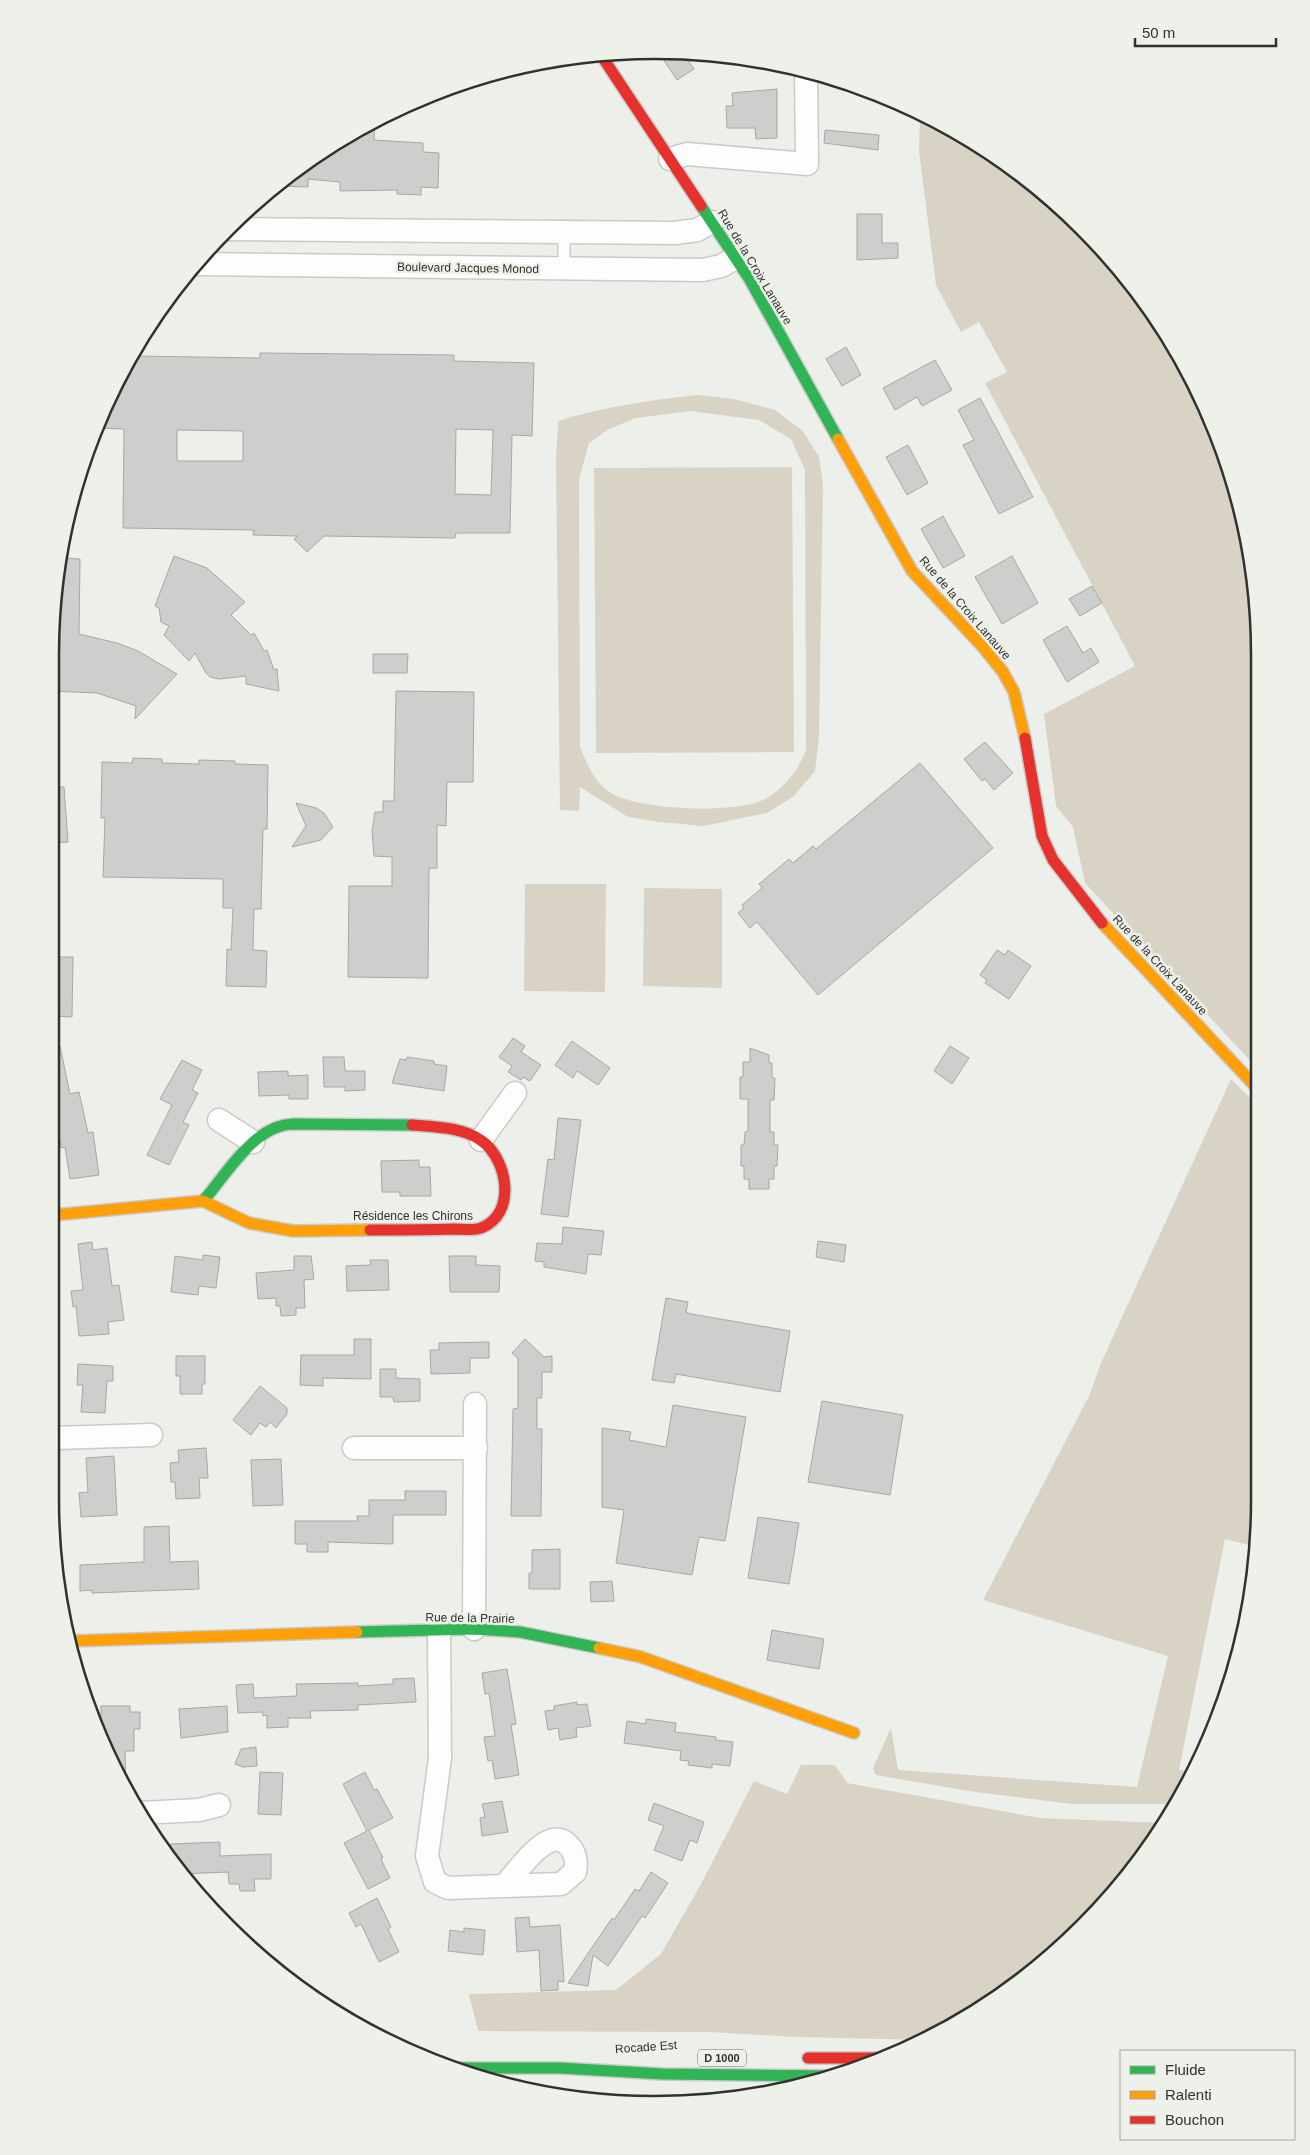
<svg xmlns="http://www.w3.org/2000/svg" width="1310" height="2155" viewBox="0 0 1310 2155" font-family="Arial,sans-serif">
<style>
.green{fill:#d9d3c5;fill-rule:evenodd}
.building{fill:#cdcfcc;stroke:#a7a8a6;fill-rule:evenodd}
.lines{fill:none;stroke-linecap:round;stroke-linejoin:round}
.lane-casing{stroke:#cacbc8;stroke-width:14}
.street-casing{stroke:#cacbc8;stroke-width:25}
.fast-casing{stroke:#cacbc8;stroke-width:14}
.slow-casing{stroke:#cacbc8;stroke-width:14}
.jam-casing{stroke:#cacbc8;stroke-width:14}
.lane{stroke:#fcfdfc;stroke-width:11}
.street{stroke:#fcfdfc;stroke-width:22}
.fast{stroke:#30b455;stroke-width:11}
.slow{stroke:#ff9f0a;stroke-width:11}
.jam{stroke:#e5322d;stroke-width:11}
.labels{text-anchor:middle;stroke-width:5;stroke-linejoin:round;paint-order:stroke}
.shield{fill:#eef0ea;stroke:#6a6b67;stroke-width:1}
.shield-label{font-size:11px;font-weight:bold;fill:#31322f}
.street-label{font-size:12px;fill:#31322f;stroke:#eef0ea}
.rim{fill:none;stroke:#31322f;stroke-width:2.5}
</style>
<rect width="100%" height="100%" fill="#edefeb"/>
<path class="green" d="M920,114L991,152L1083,227L1179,352L1228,460L1255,576L1257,1068L1085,883L1073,827L1056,806L1044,714L1135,666L985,383L1007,372L979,322L961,332L936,285L919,151Z
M697,395L734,399L775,410L803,431L819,457L823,485L819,736L815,771L794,796L767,813L704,826L659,822L628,817L580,787L579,811L560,810L556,460L558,421C603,407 650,400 697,395ZM690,411L759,420L791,439L805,470L806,750C798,770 787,785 769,797C742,815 633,811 608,791C593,780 587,763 580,747L579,479L589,443L609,429L636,418Z
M792,467L794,752L596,753L594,468Z
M525,884H606L605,992L524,991Z
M644,888L722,889V988L643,986Z
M1231,1079L1257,1105L1259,1540L1257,1547L1225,1539L1179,1770L1190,1771L1174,1804H1072L968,1791L876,1775L873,1768L891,1728L898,1770L1137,1787L1168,1656L983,1600L1089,1396L1101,1363Z
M801,1765H835L847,1783L1040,1818L1164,1823L1158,1836L1083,1928L1023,1980L926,2040L796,2037L709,2032L478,2031L469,1994L616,1990L661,1954L700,1886L754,1781L787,1794Z"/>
<path class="building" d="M657,50L683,53L694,69L677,80Z
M777,89V138L756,139L755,128H727L726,106H733L732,93Z
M375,122L374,140L423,143V152L439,153L438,188L421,187V195L397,194V190L340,191V182L308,179V187L277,186L319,152Z
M825,130L879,135L878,150L824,143Z
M857,214H882V243H898V258L857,260Z
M846,347L861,375L842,386L826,359Z
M260,353L454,355V361L534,363L532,436L512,435L510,533H456L455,538L324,536L307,552L294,539L298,536L253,535L254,530L123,528L124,429L98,428L134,356L260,358ZM456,429L493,430L491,495L455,494ZM177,430L243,431V461H177Z
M935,360L952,390L922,406L917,397L895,410L883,388Z
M980,398L1033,497L999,514L963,445L974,440L958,410Z
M908,445L928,483L907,495L886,457Z
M943,516L965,556L943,568L921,529Z
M174,556L207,568L245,602L231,615L251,635L254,633L264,651L267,650L274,670L277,669L279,691L246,684V676L219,679L210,677L206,673L195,653L189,661L164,635L169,626L161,622L159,608L155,606Z
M1012,556L1038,603L1002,624L975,577Z
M63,558L80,559L79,634L117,643L138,651L177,674L135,719L136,706L97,693L52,691L51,615Z
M1092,586L1102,603L1080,616L1069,599Z
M1067,626L1083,653L1091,648L1099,662L1067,682L1043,640Z
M373,654H408L407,673H373Z
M396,691L474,692L473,782H447L446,826L437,825V868H429L428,978L348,977L349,886H392V857L374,856L372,831L375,812H383V801H394Z
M985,742L1013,773L994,790L985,779L982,781L964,759Z
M133,758L162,759V763L199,764V760L235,761V764L268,765L267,829H263L261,909H254L253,950L267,951L266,987L226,986L227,949L231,950L233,908H223V879L103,877L105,818H101L102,762L132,763Z
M920,763L993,848L818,995L757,922L750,928L738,913L744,908L742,905L762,888L759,884L789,859L793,863L813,846L816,849Z
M52,787H64L68,842L52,843Z
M296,803L316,808L324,813L333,827L321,840L292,847L306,826Z
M997,950L1005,955L1008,950L1031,966L1009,999L985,983L987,980L980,975Z
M53,957H73L72,1017L53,1016Z
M513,1038L525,1046L521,1052L541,1065L530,1081L523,1077L521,1080L508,1072L512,1066L499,1057Z
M572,1041L610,1068L598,1085L577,1071L573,1078L555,1065Z
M60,1046L70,1094L79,1092L88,1133L93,1132L99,1175L70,1179L65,1147L61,1148L57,1119H53V1047Z
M950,1046L969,1058L952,1084L934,1071Z
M750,1048L769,1055V1063H772V1078H775L774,1100H770V1132H774V1145H778L777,1166H774V1179H769V1189H749V1179H744V1166H741V1145H744L745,1132L748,1131V1099H740V1077H743V1062H750Z
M323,1057H344L345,1071H365V1090L345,1091V1087H324Z
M407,1057L434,1061V1064L447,1066L444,1091L392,1083L400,1059L406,1060Z
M182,1060L202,1070L192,1090L198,1093L183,1122L189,1125L169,1165L147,1155L172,1105L160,1099Z
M288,1071V1076L308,1075V1099H289V1095L259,1096L258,1072Z
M558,1118L581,1120L568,1217L541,1214L548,1159L554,1160Z
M419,1160V1167H430L431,1196H400V1192H382L381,1161Z
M563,1227L604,1231L601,1255L588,1254L586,1274L544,1267V1262L535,1261L537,1243L562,1244Z
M818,1241L846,1245L844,1262L816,1257Z
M92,1242L93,1250L107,1248L112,1286L119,1285L124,1320L108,1322L109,1334L79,1336L76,1306L73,1307L71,1291L83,1290L78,1244Z
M203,1255L220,1257L216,1288L199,1286L198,1295L171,1292L175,1256L203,1260Z
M294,1256H311L314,1279L304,1280L305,1308H296V1315L281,1316L280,1306H276V1298L258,1299L256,1273L294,1270Z
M449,1256H476V1265L500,1266L499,1292H450Z
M370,1260H388L389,1290L347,1291L346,1266L371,1265Z
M666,1298L688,1302L686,1312L691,1314L790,1331L780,1392L676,1374L674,1383L652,1380Z
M354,1339H371V1379L323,1378V1386L300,1385L301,1355H354Z
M525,1339L544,1357L552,1356V1372H542V1398H537V1429H542L541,1516H511L513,1409L518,1408V1358L512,1353Z
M489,1342V1358H470V1373L431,1374L430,1350H439V1343Z
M176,1356H205V1384H202V1394H180V1376H176Z
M78,1364L113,1366V1381H107L105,1413L81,1412L83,1385H77Z
M380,1369H396V1378L420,1379V1401L394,1402L393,1397H380Z
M260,1386L287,1408V1414L276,1428L270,1422L266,1427L260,1423L251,1435L233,1420Z
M822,1401L903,1415L890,1495L808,1482Z
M673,1405L746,1417L725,1541L699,1537L692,1575L616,1563L624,1510L602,1507V1428L631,1432L629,1440L666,1447Z
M206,1448L208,1478H199L200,1498L176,1499L175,1482H171L170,1463L179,1462L178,1450Z
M114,1456L117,1515L81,1517L79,1493L88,1492L86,1458Z
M281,1459L283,1505L253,1506L251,1460Z
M405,1491H446V1515H393V1544L328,1542V1552H307V1544H295V1521H358L357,1516H369V1500H405Z
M758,1517L799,1523L789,1584L748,1578Z
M169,1526L170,1562L198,1561L199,1589L92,1593V1590L80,1591V1565L144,1562V1527Z
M560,1549V1589H529V1573H532V1550Z
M612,1581L614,1601L591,1602L590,1582Z
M772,1630L824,1639L819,1669L767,1660Z
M507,1669L516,1724L511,1725L519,1775L495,1779L492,1760L488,1761L484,1737L495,1736L489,1693L485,1694L482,1673Z
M414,1678L416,1702L358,1705V1710L310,1711L311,1718H288V1727L267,1728V1715L263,1716L262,1712L238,1713L236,1685L253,1684L254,1698L297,1696L296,1684L358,1683V1686L393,1684V1679Z
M577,1702V1705L587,1704L591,1726L576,1728L577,1737L560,1740L558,1728L548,1730L545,1711L554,1710V1706Z
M101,1706H130V1712H140V1729H134V1751H125L126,1789L113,1768L101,1740Z
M227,1706L228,1732L181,1738L179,1709Z
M646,1719L676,1723L675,1732L716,1737V1740L733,1742L730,1766L712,1764V1768L688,1765L689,1761L680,1760L681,1751L624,1743L627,1721L646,1724Z
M256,1747L257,1766L243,1767L235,1764L241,1749Z
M260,1772L283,1773L281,1815L258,1814Z
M365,1772L374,1790L377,1789L393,1818L369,1830L383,1858L381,1859L390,1878L368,1889L344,1843L367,1831L343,1784Z
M502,1801L508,1832L482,1836L480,1818L485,1817L482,1804Z
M654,1803L704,1822L697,1843L690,1840L682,1861L654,1850L664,1826L648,1820Z
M220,1842V1856L271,1854V1879H254L255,1891H240L239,1884H229L228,1872L181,1874L171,1863V1844Z
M651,1872L668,1883L645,1918L642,1916L608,1966L593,1955L588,1986L568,1983L612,1918L614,1920L635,1889L639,1891Z
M377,1898L391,1927L388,1929L399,1952L379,1962L361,1924L356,1927L349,1913Z
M529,1917L530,1927L560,1925L564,1982L558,1981V1990L541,1991L539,1950L517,1952L515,1918Z
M464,1928L485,1930L483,1955L448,1951L450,1930L464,1932Z"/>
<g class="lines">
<g class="lane-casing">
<path id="lane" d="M564,233V269"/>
</g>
<g class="street-casing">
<path id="street" d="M670,159L687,154L807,164L806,72
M226,229L675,233L697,230L712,222
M197,264L703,270L721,266L736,258
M219,1120L253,1142
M481,1140L515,1093
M55,1438L151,1435
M354,1448H476
M474,1629L475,1404
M439,1630L440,1758L427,1856L435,1882L448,1888L561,1884L575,1872C577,1861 576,1852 567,1844C548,1825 517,1872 506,1884
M141,1813L199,1810L219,1805"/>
</g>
<g class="fast-casing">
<path id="fast" d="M701,206L750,280L838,439
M203,1201C227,1174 254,1125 293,1124L412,1125
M357,1632L474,1629L520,1632L599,1648
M449,2068H560L663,2074L838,2076"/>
</g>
<g class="slow-casing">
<path id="slow" d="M838,439L912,571L982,646L1003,672L1014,692L1025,738
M1102,923L1257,1088
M54,1215L203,1201L249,1223L293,1231L370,1230
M70,1641L357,1632
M599,1648L641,1657L854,1733"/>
</g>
<g class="jam-casing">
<path id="jam" d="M601,55L701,206
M1025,738L1042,836L1053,860L1102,923
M370,1230C398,1230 426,1230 454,1229C462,1229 474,1231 481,1228C517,1214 508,1160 482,1141C463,1127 435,1127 412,1125
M808,2058H885"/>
</g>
<use href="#lane" class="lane"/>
<use href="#street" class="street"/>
<use href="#fast" class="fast"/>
<use href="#slow" class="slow"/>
<use href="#jam" class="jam"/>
</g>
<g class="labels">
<rect class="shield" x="698" y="2049.5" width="48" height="17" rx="4"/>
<g class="shield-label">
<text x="722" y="2062">D 1000</text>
</g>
<g class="street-label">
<text transform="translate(755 267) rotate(59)" y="4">Rue de la Croix Lanauve</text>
<text transform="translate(468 268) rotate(1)" y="4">Boulevard Jacques Monod</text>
<text transform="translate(965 608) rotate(49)" y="4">Rue de la Croix Lanauve</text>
<text transform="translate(1160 965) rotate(47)" y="4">Rue de la Croix Lanauve</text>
<text x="413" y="1220">Résidence les Chirons</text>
<text transform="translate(470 1618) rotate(1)" y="4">Rue de la Prairie</text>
<text transform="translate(646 2047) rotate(-4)" y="4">Rocade Est</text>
</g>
</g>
<path d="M0 0H1310V2155H0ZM655 59H655A596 596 0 0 1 1251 655V1500A596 596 0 0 1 655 2096H655A596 596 0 0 1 59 1500V655A596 596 0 0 1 655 59Z" fill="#eef0ea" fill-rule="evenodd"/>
<path class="rim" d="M655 59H655A596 596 0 0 1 1251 655V1500A596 596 0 0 1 655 2096H655A596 596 0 0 1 59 1500V655A596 596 0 0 1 655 59Z"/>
<rect x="1120" y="2050" width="175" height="90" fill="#eef0ea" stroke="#a2a49f"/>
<rect x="1130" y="2066" width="25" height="8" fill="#30b455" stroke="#a2a49f"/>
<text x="1165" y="2075" font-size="15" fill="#31322f">Fluide</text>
<rect x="1130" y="2091" width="25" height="8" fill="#ff9f0a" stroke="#a2a49f"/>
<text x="1165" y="2100" font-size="15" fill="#31322f">Ralenti</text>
<rect x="1130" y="2116" width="25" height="8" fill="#e5322d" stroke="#a2a49f"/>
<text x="1165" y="2125" font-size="15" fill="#31322f">Bouchon</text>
<path d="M1135 38v8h141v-8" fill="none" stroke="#31322f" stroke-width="2.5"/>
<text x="1142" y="38" font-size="15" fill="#31322f" stroke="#eef0ea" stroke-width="4" paint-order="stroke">50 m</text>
</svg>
